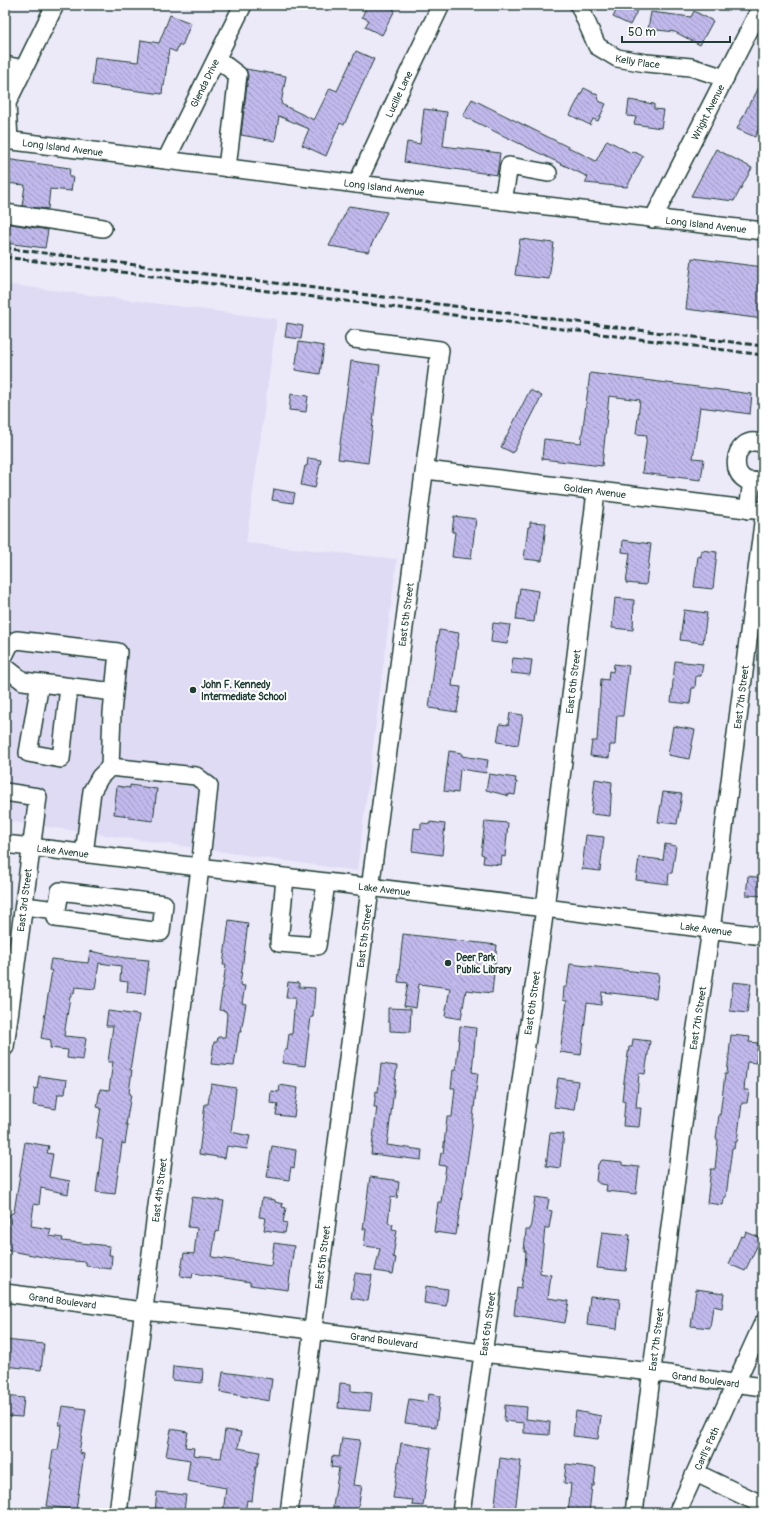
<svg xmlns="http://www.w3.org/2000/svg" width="768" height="1518" viewBox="0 0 768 1518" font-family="Pangolin,sans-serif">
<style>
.built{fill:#dfdbf5}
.building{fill:url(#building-back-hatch);stroke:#1f3d34}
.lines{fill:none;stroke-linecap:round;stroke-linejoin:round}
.minor-casing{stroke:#1f3d34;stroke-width:20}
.minor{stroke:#fff;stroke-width:17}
.rail{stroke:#1f3d34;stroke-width:3;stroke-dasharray:6 3;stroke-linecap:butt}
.poi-dot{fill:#1f3d34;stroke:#fff;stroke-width:1.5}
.labels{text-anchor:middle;stroke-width:4;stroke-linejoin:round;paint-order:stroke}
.street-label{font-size:10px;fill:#1f3d34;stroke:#fff}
.poi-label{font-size:10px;font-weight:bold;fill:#1f3d34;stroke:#fff;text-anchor:start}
</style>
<defs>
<pattern id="building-back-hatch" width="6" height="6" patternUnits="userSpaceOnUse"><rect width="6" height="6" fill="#c1b9eb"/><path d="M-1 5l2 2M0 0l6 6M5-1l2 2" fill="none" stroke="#9c98bf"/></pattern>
</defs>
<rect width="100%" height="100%" fill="#eceaf9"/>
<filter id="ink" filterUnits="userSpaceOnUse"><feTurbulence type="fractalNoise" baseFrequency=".025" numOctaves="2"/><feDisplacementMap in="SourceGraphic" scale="8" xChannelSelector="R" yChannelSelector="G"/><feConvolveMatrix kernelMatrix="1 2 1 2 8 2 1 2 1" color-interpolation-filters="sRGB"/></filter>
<g filter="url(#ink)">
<path class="built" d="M5,284L277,319L246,543L397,559L357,871L5,821Z"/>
<path class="building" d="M367,5H384L395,10L382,35L365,27L369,20L362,17Z
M619,5H640L630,25L613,17Z
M694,11L713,21L700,45L675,32L648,29L651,12L691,17Z
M170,15L191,23L182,46L179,44L176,52L169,49L164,86L163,85L162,94L92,85L95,57L138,62L141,40L159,43Z
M356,51L374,59L344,125L340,123L326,156L302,145L309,129L279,116L275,141L241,135L248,76L246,69L286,76L281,104L314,120L330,88L337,91Z
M763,79V119L755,137L737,129L751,100L752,101Z
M584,88L598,95L599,101L606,104L598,121L593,119L590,125L570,115Z
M472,99L596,161L607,140L631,153L632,151L643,156L627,187L585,183L588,177L463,116Z
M629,100L654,104V109L664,110L661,128L634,124L636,117L627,116Z
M424,109L447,112L443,146L500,153L497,175L404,162L407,142L420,144Z
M716,149L752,168L734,201L691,196Z
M5,159L70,168L69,177H73L71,191L50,189L48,209L22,206L25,185L5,183Z
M349,206L387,212L368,252L329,246Z
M5,223L48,230L45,248L5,243Z
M520,239L554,243L549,279L515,275Z
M692,258L763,267V319L686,309Z
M287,323L303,326L301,339L285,337Z
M299,342L324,346L320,374L295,370Z
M351,361L380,365L368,463L338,459Z
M590,373L752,394L750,414L700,407L693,458L704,459L701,480L642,473L647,435L636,434L640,400L609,396L602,466L542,459L544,439L581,443Z
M530,390L542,396L513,453L501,447Z
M291,394L308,396L306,412L289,410Z
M308,458L321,460L315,488L301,485L305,466H307Z
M274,489L295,493L293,503L272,500Z
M454,516L476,519L471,559L452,557L455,532H452Z
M530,522L546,523L542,561L524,559L528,527H530Z
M623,540L651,544L646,585L626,583L630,553L622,552Z
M701,550L717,552L713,589L694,587L698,556L701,557Z
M520,588L538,591L534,622L516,620Z
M615,598L634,600L633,630L612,628Z
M684,610L707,613L703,643L680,640Z
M493,623L510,625L507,644L491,642Z
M439,630L459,633L452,686L461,687L457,712L429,708Z
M513,658L532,660L530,675L511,673Z
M675,661L703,664L701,676H696L695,688H692L690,704L671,702Z
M614,664L629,666L623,716H617L615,745H610L609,758L590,756L592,741H597L601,679L608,680L609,671L613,672Z
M510,713L523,715L518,745L497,742L500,724L508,725Z
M673,726L695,730L689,759L668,755Z
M449,751L462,753V756L488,760L486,773L460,769L458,793L444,791Z
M489,774L516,778L515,782H517L515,795L509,794V796L486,790Z
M595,779L612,782L610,816L591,814Z
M130,785L157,789L153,821L129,818L130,816L114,814L117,786L130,788Z
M663,792L682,794L677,824L658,822Z
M485,821L508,823L505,857L502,856L501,865L483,863L484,855L481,854Z
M430,822L445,824L442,855L412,851L414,828L421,829V823L430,824Z
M586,835L604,837L600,871L582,869Z
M665,844L676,846L672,873H669L668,884L636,880L639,857L663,860Z
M748,876L763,878V896L746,895Z
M229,920L248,923L240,985L245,986L242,1003L246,1004L241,1032H239L234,1066L211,1064L214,1042H217L218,1037H225L227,1014L226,1013V1011L219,1010L226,965H223Z
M403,934L497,945L492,993L466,990L461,1019L445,1016L450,988L419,984L416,1008L404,1006L408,983L398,982Z
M90,951L125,958L149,960L145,994L127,992L128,982L120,981L121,966L99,963L95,989L75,987L74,993H71V997H70L64,1036L86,1038L83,1060L67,1058L68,1050L50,1048L51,1040L41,1038L52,971L49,970L51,959L88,963Z
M570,964L659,974L656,998L602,992L601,1005L587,1003L581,1055L560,1052L567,1001L563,1000L564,987H567Z
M288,982L299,983V987L315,988L313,1017H311L305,1066L282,1063L284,1050H287L289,1034H292L295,998H286Z
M733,982L751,984L747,1013L730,1011Z
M388,1008L411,1009L410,1032L390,1031V1022H388Z
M108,1011L139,1015L130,1070H132L129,1093L131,1094L126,1125H128L125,1144L122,1143L115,1194L96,1192L103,1140L96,1138L101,1108L97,1107L100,1089L109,1090L113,1062H108L113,1026H106Z
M460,1026L476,1028L472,1072L478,1073L471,1136L456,1235L434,1232L438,1202H441L446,1166L439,1165L441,1153L443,1154L447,1117H452L455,1088H451L453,1070H456Z
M731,1035L750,1037L749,1042L758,1043L756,1063L747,1062L744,1090H749L747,1103H742L737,1142H735L734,1149L732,1148L726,1197L724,1198L723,1205L707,1203L711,1169H715L718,1140L716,1139L719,1114L720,1115L725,1074H727Z
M633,1039L650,1041L645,1074L639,1073L636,1108H641L639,1127L623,1126L625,1102L622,1101L624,1081L629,1047H632Z
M381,1064L397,1066L387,1145L422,1150L421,1160L371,1154L377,1107H374L376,1091L378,1092Z
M39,1076L67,1080L65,1094H58L56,1109L33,1105L35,1088L37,1089Z
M558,1078L578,1081L574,1110L554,1107Z
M211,1084L236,1088L231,1132L250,1136L247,1149L227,1146L225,1158L199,1154L205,1104H208Z
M280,1085L298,1088L294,1117L276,1115L278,1104L270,1103L271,1091L279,1092Z
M550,1133L564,1134L560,1168L546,1166Z
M25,1142L49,1146L47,1153L53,1154L49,1177L70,1181L68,1194L41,1188L39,1205L34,1204L31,1226L51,1229L49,1236L63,1238L62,1241L110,1246L109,1255H112L111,1269L86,1266V1262L59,1260L6,1250L9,1215L14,1212Z
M272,1146L296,1150L294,1168L291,1167L289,1180L267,1177Z
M602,1160L622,1162V1165L639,1167L636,1194L606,1191L607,1185L600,1184L596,1181L598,1164Z
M370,1177L394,1180V1181L399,1182L397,1198L391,1197L388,1223L393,1224L392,1229L397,1230L393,1257L396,1258L393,1274L375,1271L380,1248L364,1246L366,1229H363Z
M192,1197L224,1201L219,1232L216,1231L212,1257L271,1266L274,1243L294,1246L288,1290L250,1285V1282L193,1273L192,1278L180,1276L184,1253L194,1254L197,1228L188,1227Z
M535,1197L549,1199L547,1210L552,1211L549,1228H545L540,1273L551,1275L548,1298L569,1301L565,1323L514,1315L517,1287L521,1288L525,1266L526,1251H524L526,1230H530Z
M262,1198L275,1200V1202L283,1204L282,1207L286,1208L283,1222L287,1223L285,1233L264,1230L266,1218L259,1217Z
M602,1232L630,1235L626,1271L597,1268Z
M746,1232L761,1238L745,1271L729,1264L741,1236L744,1237Z
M355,1273L372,1275L368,1301L351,1298Z
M426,1286L448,1289L446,1306L424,1303Z
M696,1289L724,1293L722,1308L713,1306L710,1328L691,1326Z
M590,1296L620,1299L617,1329L587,1325Z
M5,1340L44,1344L41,1370L5,1366Z
M173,1366L203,1369L202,1383L172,1380Z
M223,1372L272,1379L269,1401L220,1392Z
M340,1383L351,1384V1391L372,1393L370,1411L338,1408Z
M429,1394L440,1396L436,1427L405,1423L409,1399L428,1402Z
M5,1396L24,1398L22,1417L5,1416Z
M505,1405L527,1407L526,1419L550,1422L549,1435L524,1433V1423L504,1421Z
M62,1406L86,1409L79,1453L84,1454L76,1510L47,1506L53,1469H50L53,1450H58L62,1425H59Z
M576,1411L601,1416L598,1439L573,1436Z
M171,1429L188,1432L185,1447L194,1448L193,1455L221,1458L225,1430L241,1432L238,1448L260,1452L257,1467H256L252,1501L247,1500L245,1513H223L226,1488L187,1481L190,1460L166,1456Z
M342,1438L360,1440L353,1485L362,1486L357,1513H332L339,1468L331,1467L332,1456L339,1457Z
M401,1443L431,1448L423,1506L412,1505L413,1500L393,1498Z
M500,1458L521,1461L515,1513H494Z
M566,1464L596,1468L594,1486H592L589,1513H568L571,1484L564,1483Z
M157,1492L186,1495L184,1511L178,1510V1513H155Z"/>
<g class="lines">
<g class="minor-casing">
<g id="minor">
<path id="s1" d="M579,5L597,46L617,58L646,63L691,67L725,78"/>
<path d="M217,59L238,75L227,168"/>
<path d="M5,65L23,69"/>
<path id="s2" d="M5,140L357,184L763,231"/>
<path d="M9,141L7,103L55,5"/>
<path id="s3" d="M166,160L243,5"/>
<path id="s4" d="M357,184L398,95L441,5"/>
<path d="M503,201L509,166L548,173"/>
<path d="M5,213L103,228"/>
<path id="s5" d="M653,219L762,5"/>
<path d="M763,444C730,430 725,492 763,480"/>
<path id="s6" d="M426,470L763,511"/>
<path d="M748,510L752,481"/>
<path d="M5,654L10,644L17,640L118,652L112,713L110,767"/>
<path d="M5,667L23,681L114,692"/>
<path d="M40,683L28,753L61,759L69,687"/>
<path d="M5,792L38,797L5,1047"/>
<path id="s7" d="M5,844L545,908L763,936"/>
<path d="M84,854L92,791L100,777L110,767L196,776L209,786L200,868L118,1513"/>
<path d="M285,878L279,943L317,946L326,883"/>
<path d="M24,906L57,910L56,918L161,932L164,904L60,891L57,910"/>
<path id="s8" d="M5,1293L143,1311L234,1320L482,1353L652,1372L763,1387"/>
<path d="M696,1473L763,1505"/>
<path id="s9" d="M289,1513L440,350L354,339"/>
<path id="s10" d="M461,1513L545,908L596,492"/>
<path id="s11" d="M634,1513L691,1060L711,930L763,523"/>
<path id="s12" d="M677,1513L763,1323"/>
</g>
</g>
<use href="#minor" class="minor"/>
<path class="rail" d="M5,248L763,346
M5,257L763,355"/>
</g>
</g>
<g class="poi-dot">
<circle cx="193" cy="690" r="4"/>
<circle cx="448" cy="963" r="4"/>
</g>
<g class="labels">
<g class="street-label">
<text dy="4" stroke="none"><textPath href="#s1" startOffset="89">Kelly Place</textPath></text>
<text dy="4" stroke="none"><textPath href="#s3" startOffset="86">Glenda Drive</textPath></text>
<text dy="4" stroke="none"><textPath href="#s4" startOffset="99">Lucille Lane</textPath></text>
<text dy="4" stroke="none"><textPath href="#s5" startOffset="120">Wright Avenue</textPath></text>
<text dy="4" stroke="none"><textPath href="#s2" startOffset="58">Long Island Avenue</textPath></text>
<text dy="4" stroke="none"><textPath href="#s2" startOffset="382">Long Island Avenue</textPath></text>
<text dy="4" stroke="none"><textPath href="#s2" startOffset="706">Long Island Avenue</textPath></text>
<text dy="4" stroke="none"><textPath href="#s6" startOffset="170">Golden Avenue</textPath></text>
<text dy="4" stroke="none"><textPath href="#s9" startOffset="906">East 5th Street</textPath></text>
<text dy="4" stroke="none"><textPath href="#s10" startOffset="839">East 6th Street</textPath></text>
<text dy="4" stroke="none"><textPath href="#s11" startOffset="823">East 7th Street</textPath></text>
<text dy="4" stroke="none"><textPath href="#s7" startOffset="58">Lake Avenue</textPath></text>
<text dy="4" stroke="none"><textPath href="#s7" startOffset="382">Lake Avenue</textPath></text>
<text transform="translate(24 900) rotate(-83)" y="4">East 3rd Street</text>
<text dy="4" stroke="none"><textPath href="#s7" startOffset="706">Lake Avenue</textPath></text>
<text dy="4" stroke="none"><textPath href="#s9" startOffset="582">East 5th Street</textPath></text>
<text dy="4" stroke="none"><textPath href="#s10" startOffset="515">East 6th Street</textPath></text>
<text dy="4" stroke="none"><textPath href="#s11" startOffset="499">East 7th Street</textPath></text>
<text transform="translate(159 1190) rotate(-83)" y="4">East 4th Street</text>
<text dy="4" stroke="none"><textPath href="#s9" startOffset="258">East 5th Street</textPath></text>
<text dy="4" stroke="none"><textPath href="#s8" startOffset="58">Grand Boulevard</textPath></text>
<text dy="4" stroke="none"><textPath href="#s10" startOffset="191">East 6th Street</textPath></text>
<text dy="4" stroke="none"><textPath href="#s11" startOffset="175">East 7th Street</textPath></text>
<text dy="4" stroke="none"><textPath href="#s8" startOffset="382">Grand Boulevard</textPath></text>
<text dy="4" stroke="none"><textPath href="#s8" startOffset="706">Grand Boulevard</textPath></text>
<text dy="4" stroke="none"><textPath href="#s12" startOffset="71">Carll's Path</textPath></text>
</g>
<g class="poi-label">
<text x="201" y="688">John F. Kennedy<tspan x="201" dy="12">Intermediate School</tspan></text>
<text x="456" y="961">Deer Park<tspan x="456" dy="12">Public Library</tspan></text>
</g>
</g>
<rect width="768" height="1518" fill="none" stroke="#fff" stroke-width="20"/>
<rect x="10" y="10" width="748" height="1498" fill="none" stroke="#1f3d34" stroke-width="1.5" filter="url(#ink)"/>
<path d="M622 36v6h108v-6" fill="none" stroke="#1f3d34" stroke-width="2"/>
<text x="628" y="36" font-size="12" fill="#1f3d34" stroke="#ffffff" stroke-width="3" paint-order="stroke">50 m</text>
</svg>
